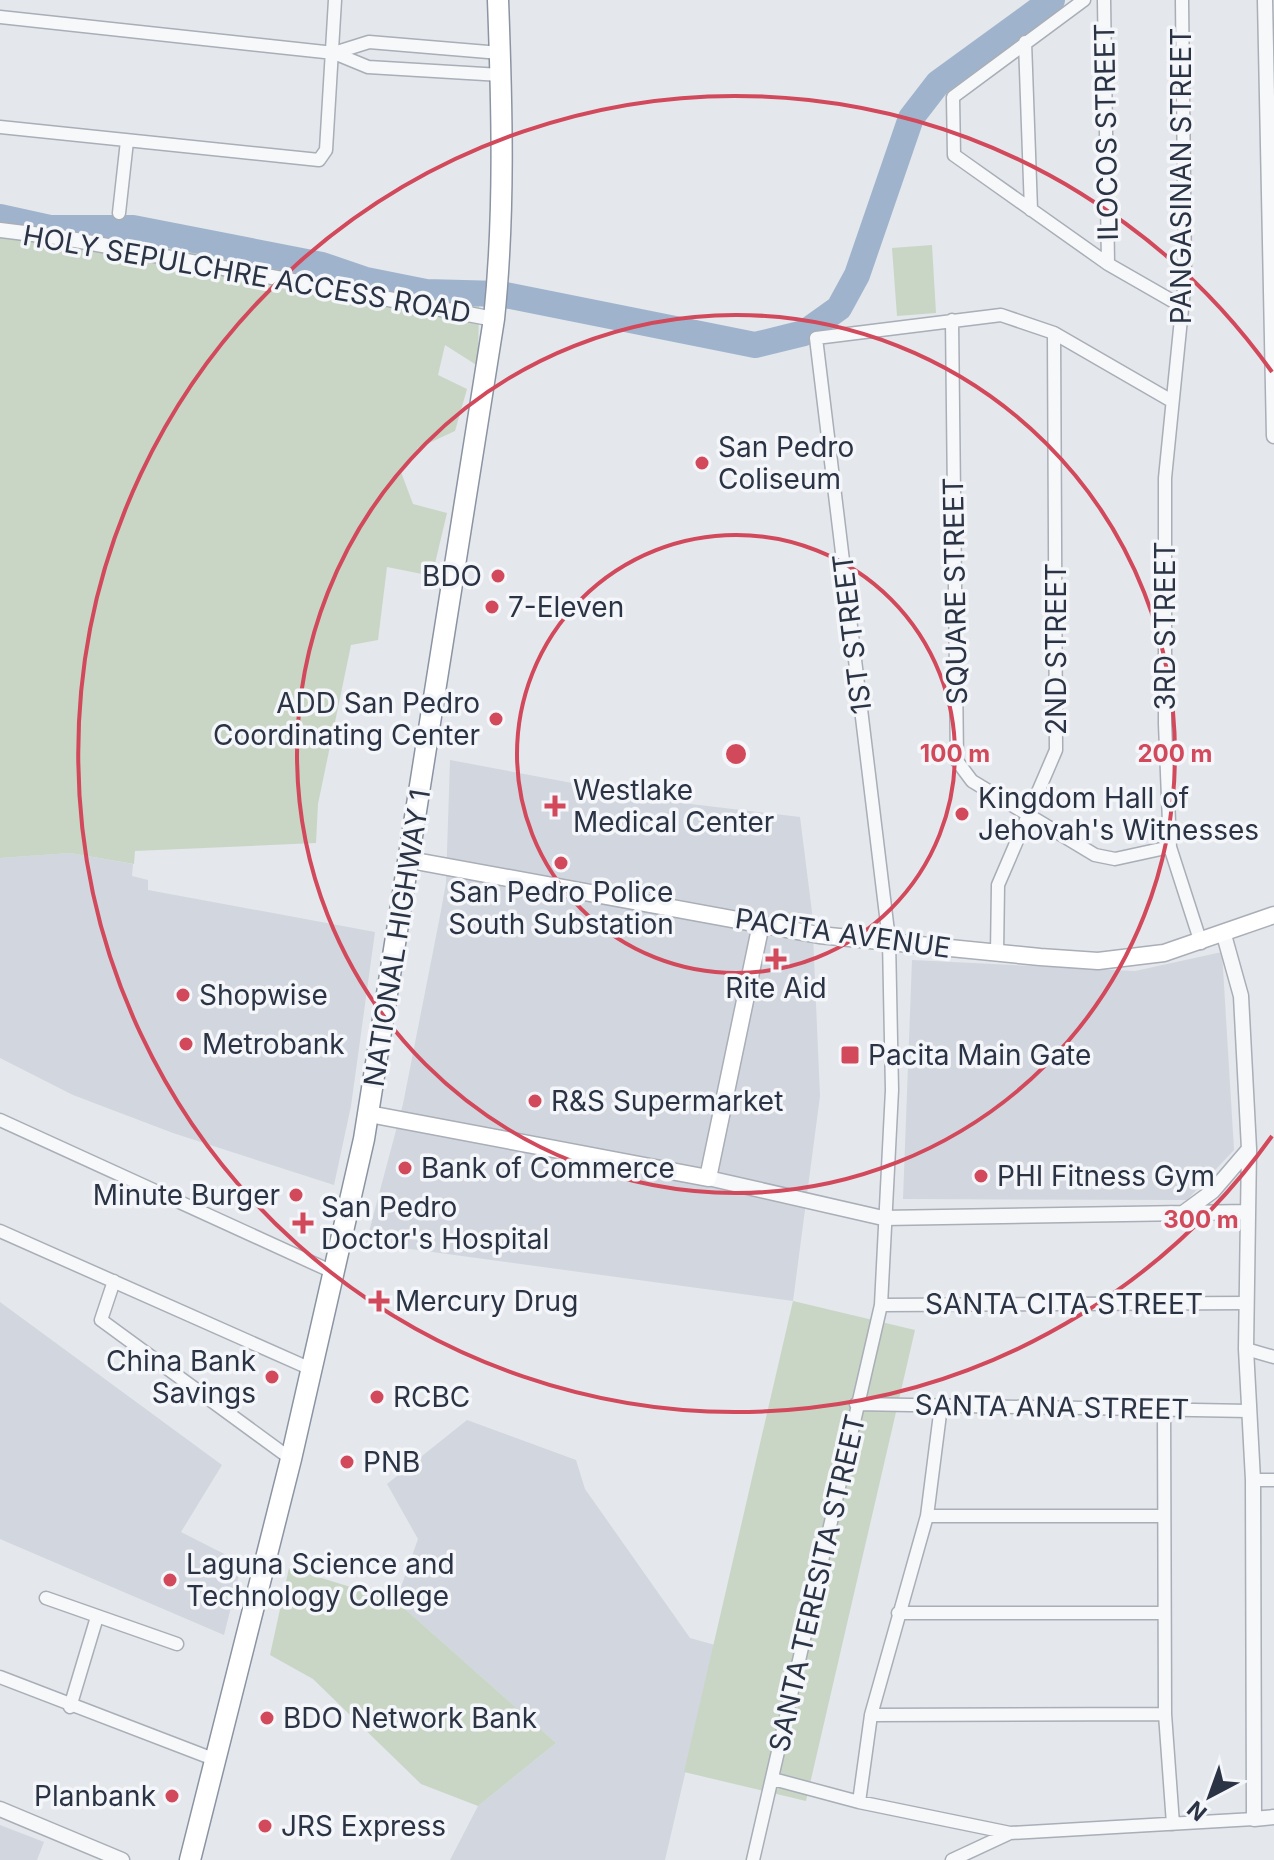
<svg xmlns="http://www.w3.org/2000/svg" width="1274" height="1860" viewBox="0 0 1274 1860" font-family="Inter,sans-serif">
<style>
.built{fill:#d2d6de}
.green{fill:#c9d6c5}
.lines{fill:none;stroke-linecap:round;stroke-linejoin:round}
.river{stroke:#9fb4cc;stroke-width:26}
.minor-casing{stroke:#a9aeb7;stroke-width:15}
.tertiary-casing{stroke:#a9aeb7;stroke-width:17}
.secondary-casing{stroke:#a9aeb7;stroke-width:19}
.trunk-casing{stroke:#8b94a3;stroke-width:23}
.minor{stroke:#f7f8fa;stroke-width:12}
.tertiary{stroke:#f7f8fa;stroke-width:14}
.secondary{stroke:#fff;stroke-width:16}
.trunk{stroke:#fff;stroke-width:20}
.ring{fill:none;stroke:#d1495b;stroke-width:4}
.poi-dot{fill:#d1495b;stroke:#f4f6f9;stroke-width:3}
.labels{text-anchor:middle;stroke-width:7;stroke-linejoin:round;paint-order:stroke}
.street-label{font-size:28px;fill:#2b3445;stroke:#f4f6f9}
.poi-label{font-size:28px;fill:#2b3445;stroke:#f4f6f9;text-anchor:start}
.centre{fill:#d1495b;stroke:#f4f6f9;stroke-width:4}
.ring-label{font-size:24px;text-anchor:middle;font-weight:bold;fill:#d1495b;stroke:#f4f6f9;stroke-width:7;stroke-linejoin:round;paint-order:stroke}
</style>
<rect width="100%" height="100%" fill="#e4e7ec"/>
<path class="built" d="M450,760L674,802L800,817L812,912L820,1096L793,1301L366,1243L403,1104L440,916L446,883Z
M70,853L133,864L132,876L148,880V890L375,932L351,1106L334,1185L173,1133L73,1095L0,1058V858Z
M1222,952L1234,1150L1187,1200L903,1199L912,960L1135,971Z
M0,1302L222,1465L181,1532L242,1563L224,1635L0,1539Z
M467,1420L576,1460L585,1489L690,1638L715,1645L665,1860H450L478,1806L556,1743L396,1601L418,1539L387,1484Z
M0,1825L44,1842L37,1860H0Z"/>
<path class="green" d="M0,217L50,228L141,238L332,277L414,303H479L478,366L445,345L438,375L467,389L455,431L418,448L401,472L413,504L447,513L432,576L387,567L378,640L351,645L318,804L316,843L135,851L134,864L70,853L0,858Z
M932,245L936,313L897,316L892,248Z
M793,1301L915,1330L806,1801L684,1772Z
M289,1568L396,1601L556,1743L478,1806L421,1784L313,1679L270,1655Z"/>
<g class="lines">
<path class="river" d="M0,217L50,228H133L322,265L366,280L426,292L500,294L755,345L804,333L839,308L857,275L911,118L938,83L1052,0"/>
<g class="minor-casing">
<path id="minor" d="M1084,0L953,97L954,155L1108,264L1183,307
M1104,0L1108,264
M1182,0L1185,279L1165,478V724L1170,847L1201,943
M0,17L334,53L368,67L501,75
M1025,42L1031,210
M334,53L369,42L500,53
M0,127L319,160L326,150L335,0
M119,213L127,141
M952,320L957,761L972,781L1095,855L1115,859L1170,847
M997,953L998,885L1056,750L1054,333
M0,1120L335,1273
M0,1231L311,1369
M114,1281L101,1320L291,1459
M881,1305L1247,1303
M1246,1349L1274,1357
M856,1404L1249,1411
M1164,1407L1165,1714L1173,1824
M1253,1480H1274
M927,1516H1163
M46,1598L177,1644
M898,1613H1163
M0,1677L216,1760
M70,1707L97,1617
M871,1715L1165,1714
M773,1779L859,1802L1010,1833L1254,1819
M859,1802L871,1715L927,1516L941,1406
M753,1860L881,1305L892,1090L889,940L816,338L1001,315L1054,333L1170,400
M952,1860L1010,1833"/>
</g>
<g class="tertiary-casing">
<path id="tertiary" d="M1265,0L1274,436
M0,230L65,238L494,319
M1224,935L1241,996L1249,1149L1246,1349L1253,1480L1254,1819L1274,1817
M708,1178L883,1218L1248,1212
M1183,1213L1213,1191L1249,1149
M0,1809L122,1860"/>
</g>
<g class="secondary-casing">
<path id="secondary" d="M410,860L819,935L1040,957L1098,961L1164,953L1274,915
M369,1114L708,1178L761,924"/>
</g>
<g class="trunk-casing">
<path id="trunk" d="M190,1860L291,1459L364,1139L494,319C505,213 502,107 498,0"/>
</g>
<use href="#minor" class="minor"/>
<use href="#tertiary" class="tertiary"/>
<use href="#secondary" class="secondary"/>
<use href="#trunk" class="trunk"/>
</g>
<g class="ring">
<circle cx="736" cy="754" r="219"/>
<circle cx="736" cy="754" r="439"/>
<path d="M1272 1136A658 658 0 1 1 1272 372"/>
</g>
<g class="poi-dot">
<circle cx="702" cy="463" r="8"/>
<circle cx="498" cy="576" r="8"/>
<circle cx="492" cy="607" r="8"/>
<circle cx="496" cy="719" r="8"/>
<path d="M551 794h8v8h8v8h-8v8h-8v-8h-8v-8h8z"/>
<circle cx="962" cy="814" r="8"/>
<circle cx="561" cy="863" r="8"/>
<path d="M772 947h8v8h8v8h-8v8h-8v-8h-8v-8h8z"/>
<circle cx="183" cy="995" r="8"/>
<circle cx="186" cy="1044" r="8"/>
<rect x="840" y="1045" width="20" height="20" rx="4"/>
<circle cx="535" cy="1101" r="8"/>
<circle cx="405" cy="1168" r="8"/>
<circle cx="981" cy="1176" r="8"/>
<circle cx="296" cy="1195" r="8"/>
<path d="M299 1211h8v8h8v8h-8v8h-8v-8h-8v-8h8z"/>
<path d="M375 1289h8v8h8v8h-8v8h-8v-8h-8v-8h8z"/>
<circle cx="272" cy="1377" r="8"/>
<circle cx="377" cy="1397" r="8"/>
<circle cx="347" cy="1462" r="8"/>
<circle cx="170" cy="1580" r="8"/>
<circle cx="267" cy="1718" r="8"/>
<circle cx="172" cy="1796" r="8"/>
<circle cx="265" cy="1826" r="8"/>
</g>
<g class="labels">
<g class="street-label">
<text transform="translate(1106 132) rotate(-91)" y="10">ILOCOS STREET</text>
<text transform="translate(1181 176) rotate(-90)" y="10">PANGASINAN STREET</text>
<text transform="translate(247 274) rotate(10)" y="10">HOLY SEPULCHRE ACCESS ROAD</text>
<text transform="translate(955 591) rotate(-91)" y="10">SQUARE STREET</text>
<text transform="translate(1165 626) rotate(-90)" y="10">3RD STREET</text>
<text transform="translate(852 634) rotate(-97)" y="10">1ST STREET</text>
<text transform="translate(1056 649) rotate(-90)" y="10">2ND STREET</text>
<text transform="translate(843 933) rotate(8)" y="10">PACITA AVENUE</text>
<text transform="translate(397 938) rotate(-81)" y="10">NATIONAL HIGHWAY 1</text>
<text x="1064" y="1314">SANTA CITA STREET</text>
<text transform="translate(1052 1407) rotate(1)" y="10">SANTA ANA STREET</text>
<text transform="translate(817 1583) rotate(-77)" y="10">SANTA TERESITA STREET</text>
</g>
<g class="poi-label">
<text x="718" y="457">San Pedro<tspan x="718" dy="32">Coliseum</tspan></text>
<text x="482" y="586" text-anchor="end">BDO</text>
<text x="508" y="617">7-Eleven</text>
<text x="480" y="713" text-anchor="end">ADD San Pedro<tspan x="480" dy="32">Coordinating Center</tspan></text>
<text x="573" y="800">Westlake<tspan x="573" dy="32">Medical Center</tspan></text>
<text x="978" y="808">Kingdom Hall of<tspan x="978" dy="32">Jehovah's Witnesses</tspan></text>
<text x="561" y="902" text-anchor="middle">San Pedro Police<tspan x="561" dy="32">South Substation</tspan></text>
<text x="776" y="998" text-anchor="middle">Rite Aid</text>
<text x="199" y="1005">Shopwise</text>
<text x="202" y="1054">Metrobank</text>
<text x="868" y="1065">Pacita Main Gate</text>
<text x="551" y="1111">R&amp;S Supermarket</text>
<text x="421" y="1178">Bank of Commerce</text>
<text x="997" y="1186">PHI Fitness Gym</text>
<text x="280" y="1205" text-anchor="end">Minute Burger</text>
<text x="321" y="1217">San Pedro<tspan x="321" dy="32">Doctor's Hospital</tspan></text>
<text x="395" y="1311">Mercury Drug</text>
<text x="256" y="1371" text-anchor="end">China Bank<tspan x="256" dy="32">Savings</tspan></text>
<text x="393" y="1407">RCBC</text>
<text x="363" y="1472">PNB</text>
<text x="186" y="1574">Laguna Science and<tspan x="186" dy="32">Technology College</tspan></text>
<text x="283" y="1728">BDO Network Bank</text>
<text x="156" y="1806" text-anchor="end">Planbank</text>
<text x="281" y="1836">JRS Express</text>
</g>
</g>
<circle cx="736" cy="754" r="12" class="centre"/>
<g class="ring-label">
<text x="955" y="762">100 m</text>
<text x="1175" y="762">200 m</text>
<text x="1201" y="1228">300 m</text>
</g>
<g transform="translate(1210 1796) rotate(221)" stroke="#f4f6f9" stroke-width="6" paint-order="stroke">
<path d="M0-6L14 30L0 20L-14 30Z" fill="#2b3445"/>
<text y="-12" font-size="22" font-weight="bold" text-anchor="middle" fill="#2b3445">N</text>
</g>
</svg>
